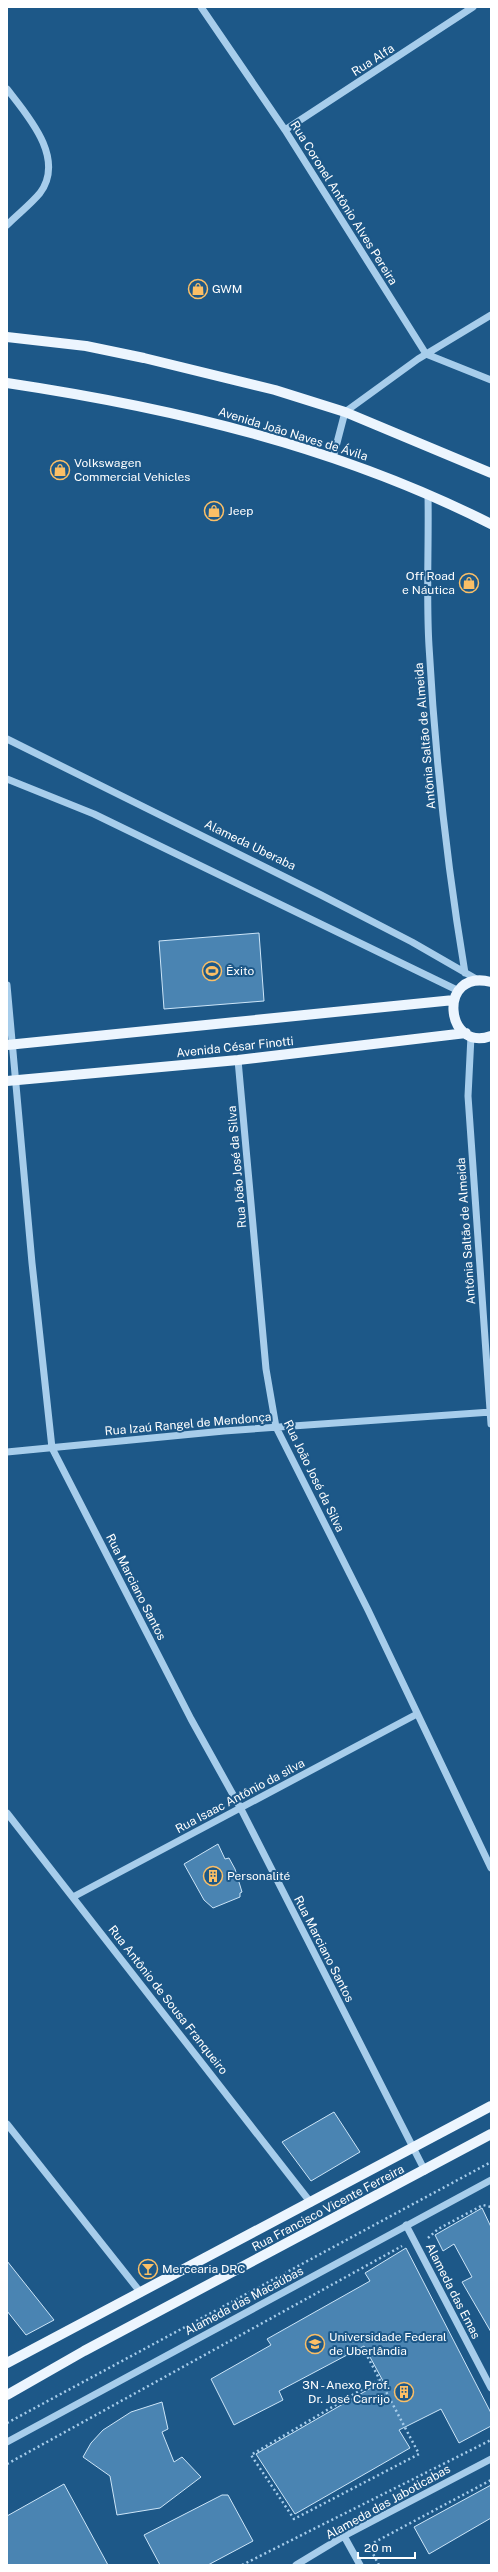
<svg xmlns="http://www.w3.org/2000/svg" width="498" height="2572" viewBox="0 0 498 2572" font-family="'Public Sans',sans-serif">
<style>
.building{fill:#4a84b2;stroke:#cce5f8}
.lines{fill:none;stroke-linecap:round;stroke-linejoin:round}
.path{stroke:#a7cdeb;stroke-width:2.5;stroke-dasharray:2 3;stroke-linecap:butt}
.minor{stroke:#a7cdeb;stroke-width:7}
.major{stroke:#ecf5fe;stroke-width:10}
.labels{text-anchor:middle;stroke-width:4;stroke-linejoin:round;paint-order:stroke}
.street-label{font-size:12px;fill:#fff;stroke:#1d5888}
.poi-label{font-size:12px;fill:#fff;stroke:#1d5888;text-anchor:start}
</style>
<rect width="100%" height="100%" fill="#1d5888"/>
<path class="building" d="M259,933L264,1001L164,1009L159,941Z
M218,1844L225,1859L229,1858L235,1869L242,1892L240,1893V1897L213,1908L204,1900L184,1864Z
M334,2112L360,2152L311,2181L282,2142Z
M482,2208L491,2227V2332L462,2282L472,2277L454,2244L443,2251L435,2235Z
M406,2248L491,2413V2426L459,2443L441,2409L399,2430L410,2448L295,2514L256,2454L383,2381L364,2346L279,2391L283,2400L234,2425L211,2379L271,2345L267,2339L370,2281L365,2273Z
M7,2261L54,2320L26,2335L7,2311Z
M162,2402L168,2429L162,2432L174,2462L182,2457L201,2477L160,2508L117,2515L110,2476L83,2457L91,2443L103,2430L131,2412Z
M64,2484L108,2565H7V2516Z
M491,2485V2518L429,2554L414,2527Z
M222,2495H228L253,2541L208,2565H160L144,2535Z"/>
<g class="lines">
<path class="path" d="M428,2238L438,2229L483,2205L491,2207
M363,2348L419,2454L294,2519L251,2455L378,2380
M7,2423L491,2162
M7,2464L402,2246
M210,2564L211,2565
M242,2565L491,2440
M379,2565L372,2552L373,2543L491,2480"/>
<path class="minor" d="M201,7L285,130L426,354L491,380
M7,89C27,115 66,158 40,193C31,204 18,214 7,225
M285,130L473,7
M333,458L345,412L418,359L491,315
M428,495C429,545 426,596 429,646C435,756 447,865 465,973
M7,739L321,895L412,942L478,980
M7,779L94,814L459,991
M7,985L32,1263L52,1448L191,1719L241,1809L425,2171
M471,1036L468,1096L491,1424
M238,1060L266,1369L276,1427L368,1610L491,1868
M7,1452L224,1431L491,1412
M7,1813L311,2203
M73,1897L417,1714
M7,2124L141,2293
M406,2225L491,2388
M7,2442L491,2180
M344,2536L360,2565
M296,2565L344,2536L491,2459"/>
<path class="major" d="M7,337L86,346L144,358L275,390L345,412L491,473
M7,383C174,408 339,447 491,524
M491,982C437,968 445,1053 491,1036
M7,1045L454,1000
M7,1081L238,1060L466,1033
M7,2363L491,2106
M7,2395L84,2351L491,2134"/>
</g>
<defs>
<g id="shop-ring" transform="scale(1)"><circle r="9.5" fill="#1d5888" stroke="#fbbf66" stroke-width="1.5"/><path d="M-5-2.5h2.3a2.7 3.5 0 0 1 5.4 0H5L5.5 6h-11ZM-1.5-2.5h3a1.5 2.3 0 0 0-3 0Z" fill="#fbbf66"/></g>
<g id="stadium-ring" transform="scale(1)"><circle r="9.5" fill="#1d5888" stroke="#fbbf66" stroke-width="1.5"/><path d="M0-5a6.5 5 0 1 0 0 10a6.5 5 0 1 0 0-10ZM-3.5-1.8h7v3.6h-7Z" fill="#fbbf66"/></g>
<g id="building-ring" transform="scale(1)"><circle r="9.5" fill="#1d5888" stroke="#fbbf66" stroke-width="1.5"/><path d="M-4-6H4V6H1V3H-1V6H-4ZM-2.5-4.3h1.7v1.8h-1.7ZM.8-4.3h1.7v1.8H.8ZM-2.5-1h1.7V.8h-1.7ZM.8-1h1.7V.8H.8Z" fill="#fbbf66"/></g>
<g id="bar-ring" transform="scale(1)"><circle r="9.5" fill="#1d5888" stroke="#fbbf66" stroke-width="1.5"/><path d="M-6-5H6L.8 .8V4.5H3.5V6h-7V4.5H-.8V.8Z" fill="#fbbf66"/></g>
<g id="university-ring" transform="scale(1)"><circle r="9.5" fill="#1d5888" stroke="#fbbf66" stroke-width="1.5"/><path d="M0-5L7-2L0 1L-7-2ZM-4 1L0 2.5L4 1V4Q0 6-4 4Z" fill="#fbbf66"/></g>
</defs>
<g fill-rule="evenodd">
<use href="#shop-ring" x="198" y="289"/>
<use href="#shop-ring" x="60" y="470"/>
<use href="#shop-ring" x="214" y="511"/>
<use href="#shop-ring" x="469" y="583"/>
<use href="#stadium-ring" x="212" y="971"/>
<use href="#building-ring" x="213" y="1876"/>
<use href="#bar-ring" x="148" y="2269"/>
<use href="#university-ring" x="315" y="2344"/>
<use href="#building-ring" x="404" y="2392"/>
</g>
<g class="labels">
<g class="street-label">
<text transform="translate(373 60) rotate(-33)" y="4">Rua Alfa</text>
<text transform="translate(344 203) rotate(58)" y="4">Rua Coronel Antônio Alves Pereira</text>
<text transform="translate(293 434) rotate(17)" y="4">Avenida João Naves de Ávila</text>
<text transform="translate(425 736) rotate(-95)" y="4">Antônia Saltão de Almeida</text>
<text transform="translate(250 845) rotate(26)" y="4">Alameda Uberaba</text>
<text transform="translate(235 1047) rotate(-6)" y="4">Avenida César Finotti</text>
<text transform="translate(237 1167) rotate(-95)" y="4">Rua João José da Silva</text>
<text transform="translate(466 1231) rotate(-94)" y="4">Antônia Saltão de Almeida</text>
<text transform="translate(188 1424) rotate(-5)" y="4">Rua Izaú Rangel de Mendonça</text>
<text transform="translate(314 1476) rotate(64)" y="4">Rua João José da Silva</text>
<text transform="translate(136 1587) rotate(63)" y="4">Rua Marciano Santos</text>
<text transform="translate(240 1796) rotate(-28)" y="4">Rua Isaac Antônio da silva</text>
<text transform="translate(324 1949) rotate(63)" y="4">Rua Marciano Santos</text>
<text transform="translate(168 2000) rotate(52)" y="4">Rua Antônio de Sousa Franqueiro</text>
<text transform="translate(328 2208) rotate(-28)" y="4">Rua Francisco Vicente Ferreira</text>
<text transform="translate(453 2291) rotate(63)" y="4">Alameda das Emas</text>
<text transform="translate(244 2301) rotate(-28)" y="4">Alameda das Macaúbas</text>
<text transform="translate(388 2502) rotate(-29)" y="4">Alameda das Jaboticabas</text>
</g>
<g class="poi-label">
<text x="212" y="293">GWM</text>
<text x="74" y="467">Volkswagen<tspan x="74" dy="14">Commercial Vehicles</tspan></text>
<text x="228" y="515">Jeep</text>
<text x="455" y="580" text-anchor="end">Off Road<tspan x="455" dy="14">e Náutica</tspan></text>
<text x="226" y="975">Êxito</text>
<text x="227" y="1880">Personalité</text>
<text x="162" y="2273">Mercearia DRC</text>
<text x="329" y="2341">Universidade Federal<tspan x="329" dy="14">de Uberlândia</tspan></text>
<text x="390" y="2389" text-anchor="end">3N - Anexo Prof.<tspan x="390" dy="14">Dr. José Carrijo</tspan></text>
</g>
</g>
<rect width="498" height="2572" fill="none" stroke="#ffffff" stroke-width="16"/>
<path d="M358 2552v6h57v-6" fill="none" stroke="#ffffff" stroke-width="2"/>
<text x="364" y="2552" font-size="12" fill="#ffffff" stroke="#1d5888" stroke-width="3" paint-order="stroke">20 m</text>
</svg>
